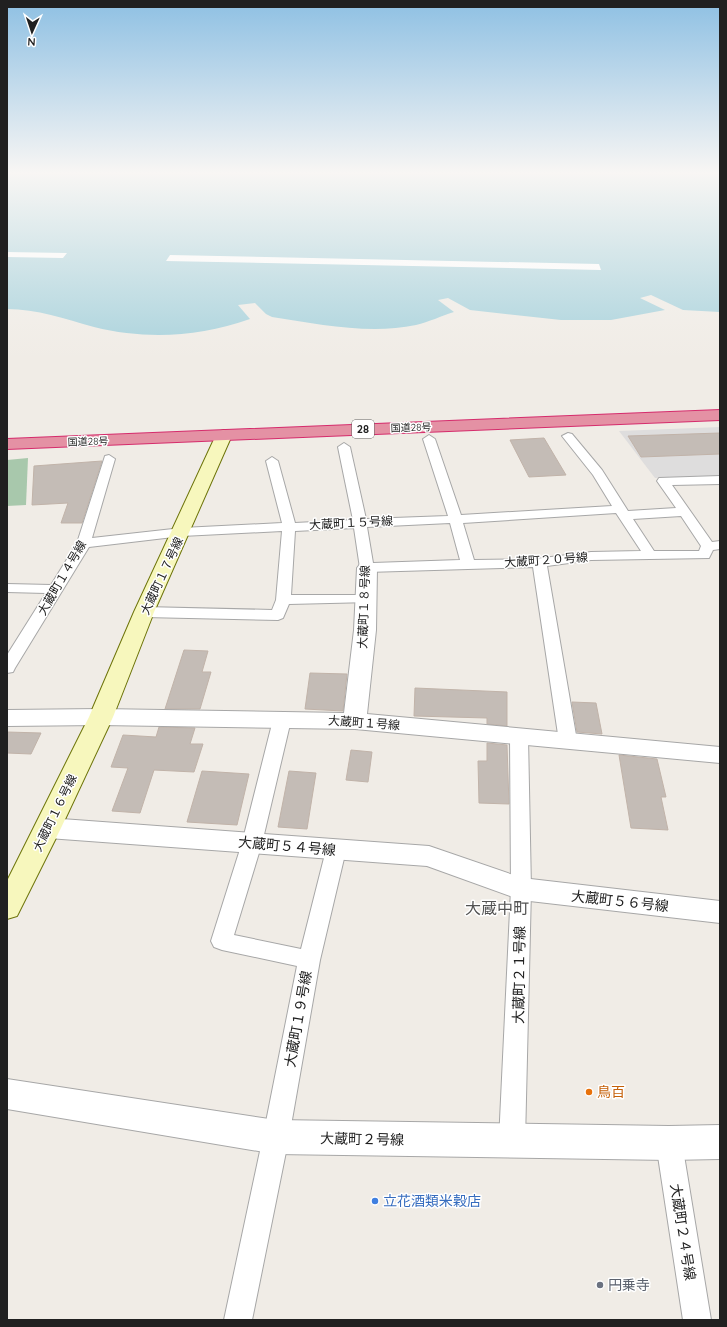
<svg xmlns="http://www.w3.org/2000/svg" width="727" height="1327" viewBox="0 0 727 1327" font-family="Quicksand,'Noto Sans JP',sans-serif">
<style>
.residential{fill:#dedddd}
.cemetery{fill:#a8c8ac}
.water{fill:#a8d2dc}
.pier{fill:#fff}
.building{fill:#c4bcb6;stroke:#c1b3a9}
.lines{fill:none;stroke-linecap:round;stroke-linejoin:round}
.lane-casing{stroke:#a7a7a7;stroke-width:2}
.street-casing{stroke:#a7a7a7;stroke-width:2}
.secondary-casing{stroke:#6d7409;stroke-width:2}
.highway-casing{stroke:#d52c6c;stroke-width:2}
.lane{fill:#fff;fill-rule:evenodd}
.street{fill:#fff;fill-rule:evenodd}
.secondary{fill:#f7f7bd;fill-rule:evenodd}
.highway{fill:#e491a4;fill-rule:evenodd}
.food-dot{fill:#e8710a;stroke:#fff;stroke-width:1.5}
.shop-dot{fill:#3f7fe0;stroke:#fff;stroke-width:1.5}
.worship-dot{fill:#6b7280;stroke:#fff;stroke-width:1.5}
.labels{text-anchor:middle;stroke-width:3;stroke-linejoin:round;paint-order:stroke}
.far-street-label{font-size:10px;fill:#202020;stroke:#fff}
.shield{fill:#fff;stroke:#636363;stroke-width:1}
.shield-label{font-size:11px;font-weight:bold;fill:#202020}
.street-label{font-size:12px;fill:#202020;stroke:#fff}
.near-street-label{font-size:14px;fill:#202020;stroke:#fff}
.near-food-label{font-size:14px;fill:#c56008;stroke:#fff;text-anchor:start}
.near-shop-label{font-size:14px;fill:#366cbe;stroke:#fff;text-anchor:start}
.near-worship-label{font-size:14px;fill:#5b616d;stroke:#fff;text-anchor:start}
.near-neighbourhood-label{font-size:16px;fill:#535353;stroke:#fff}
</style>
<rect width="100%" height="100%" fill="#f0ece6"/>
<path class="residential" d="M720,427V476L655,478L619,431Z"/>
<path class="cemetery" d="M28,458L26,505L7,506V460Z"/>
<path class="water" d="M7,174H720V312L683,310L651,295L640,298L665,310L611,320H561L470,310L448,298L438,300L454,312C441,316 429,322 416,325C369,335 319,324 272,317L266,314L255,303L238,305L250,319C198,337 147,340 94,327C65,319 37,309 7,309Z"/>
<path class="pier" d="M7,252L67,253L63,258L7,257Z
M170,255L599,264L601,270L166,261Z"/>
<path class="building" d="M720,433V454L641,457L628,436Z
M544,438L566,475L529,477L510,440Z
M102,461L82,523H61L68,503L32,505L34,466Z
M184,650L208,651L202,672H211L200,709H165Z
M310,673L347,674L343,711L305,709Z
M415,688L507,692V726L487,724V718L414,716Z
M572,702L596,703L602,734L577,732Z
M159,727L195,728L190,744H203L194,772L154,770L140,813L112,811L128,768L111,767L123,735L156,737Z
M7,732L41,733L31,754L7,753Z
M487,743L507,745L509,804L479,803L478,761H487Z
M351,750L372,752L368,782L346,780Z
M619,755L657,759L666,797H661L668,830L631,828Z
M202,771L249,774L237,825L187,822Z
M289,771L316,773L307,829L278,827Z"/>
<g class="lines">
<g class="lane-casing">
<path id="lane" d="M568,433L572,434L602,470L628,511L676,508L657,481L659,478L720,476V484L672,485L712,542L720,541V549L713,550L709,558L591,560L547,566L577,741L574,745L568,747L562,745L559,741L533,567L367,572L362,571L360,568L354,528L295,531L291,595H366L371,596L373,599L371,602L289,604L283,618L278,620L144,617L139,615L136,612L139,609L144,607L272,610L276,600L282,531L182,536L89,547L15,668L13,672L7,673V655L46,593L7,592V584L51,585L77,543L105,456L109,455L115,459L92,538L182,528L282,523L266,461L272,457L278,461L295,523L353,520L338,447L344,443L350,447L366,519L448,516L423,439L429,435L435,439L461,515L612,506L593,475L562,436ZM616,513L641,551L591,552L535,559L474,560L463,523ZM681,516L701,546L699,551H654L633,519ZM450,523L460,560L373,563L367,527Z
M282,714L288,716L291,720L262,843L234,935L301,949L326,850L329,845L336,843L343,845L346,850L320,960L289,1137L252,1320H224L263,1137L297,966L222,950L214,947L211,941L242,843L273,720L276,716Z
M519,731L525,733L528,737L531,889L525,1141L521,1150L512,1153L503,1150L499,1141L511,889L510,737L513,733Z
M669,1131L678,1134L682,1143L711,1320H683L656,1143L660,1134Z"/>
</g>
<g class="street-casing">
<path id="street" d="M367,562L374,564L377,568L376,630L367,714L720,747V763L355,729L101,725L7,726V710L101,709L344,713L354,630L357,568L360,564Z
M48,818L429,846L522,878L720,901V923L521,900L427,866L48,838L39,835L35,828L39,821Z
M7,1079L276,1120L669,1126L720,1125V1159L669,1160L276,1154L7,1109Z"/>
</g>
<g class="secondary-casing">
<path id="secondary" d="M224,430L230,432L232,435L154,612L113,717L61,828L17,916L7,919V881L89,717L134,612L216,435L218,432Z"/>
</g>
<g class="highway-casing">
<path id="highway" d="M720,410V420L7,449V439Z"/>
</g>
<use href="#lane" class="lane"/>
<use href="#street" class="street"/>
<use href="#secondary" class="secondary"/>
<use href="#highway" class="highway"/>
</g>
<linearGradient id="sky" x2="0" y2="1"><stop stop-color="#8ec0e3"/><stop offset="0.48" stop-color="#f8f6f4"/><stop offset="1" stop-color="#f8f6f4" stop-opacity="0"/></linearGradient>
<rect width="727" height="360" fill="url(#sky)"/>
<circle class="food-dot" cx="589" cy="1092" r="4"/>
<circle class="shop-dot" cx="375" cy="1201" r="4"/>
<circle class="worship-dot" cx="600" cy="1285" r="4"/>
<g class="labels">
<g class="far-street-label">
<text transform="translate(411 427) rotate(-2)" y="4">国道28号</text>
<text transform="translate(88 441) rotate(-2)" y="4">国道28号</text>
</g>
<rect class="shield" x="352" y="420" width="22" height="18" rx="3"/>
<g class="shield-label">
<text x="363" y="433">28</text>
</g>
<g class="street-label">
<text transform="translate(351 523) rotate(-3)" y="4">大蔵町１５号線</text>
<text transform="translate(546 560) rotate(-4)" y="4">大蔵町２０号線</text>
<text transform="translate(162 576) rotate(-65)" y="4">大蔵町１７号線</text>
<text transform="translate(62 578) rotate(-60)" y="4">大蔵町１４号線</text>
<text transform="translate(364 607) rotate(-88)" y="4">大蔵町１８号線</text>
<text transform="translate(364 723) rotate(4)" y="4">大蔵町１号線</text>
<text transform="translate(55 813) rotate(-64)" y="4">大蔵町１６号線</text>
</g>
<g class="near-street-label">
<text transform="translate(287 846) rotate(5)" y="5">大蔵町５４号線</text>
<text transform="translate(620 901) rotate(6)" y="5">大蔵町５６号線</text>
<text transform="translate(519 975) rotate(-89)" y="5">大蔵町２１号線</text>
<text transform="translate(298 1019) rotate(-80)" y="5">大蔵町１９号線</text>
<text transform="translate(362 1139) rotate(1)" y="5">大蔵町２号線</text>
<text transform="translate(683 1232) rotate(81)" y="5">大蔵町２４号線</text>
</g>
<g class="near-food-label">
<text x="597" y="1097">鳥百</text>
</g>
<g class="near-shop-label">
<text x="383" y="1206">立花酒類米穀店</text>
</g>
<g class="near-worship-label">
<text x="608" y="1290">円乗寺</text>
</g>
<g class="near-neighbourhood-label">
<text x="497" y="914">大蔵中町</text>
</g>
</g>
<rect width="727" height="1327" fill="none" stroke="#202020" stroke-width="16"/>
<g transform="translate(32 32) rotate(183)" stroke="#ffffff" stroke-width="3" paint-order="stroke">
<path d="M0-3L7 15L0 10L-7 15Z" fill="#202020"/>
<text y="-6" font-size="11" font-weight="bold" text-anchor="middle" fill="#202020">N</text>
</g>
</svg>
